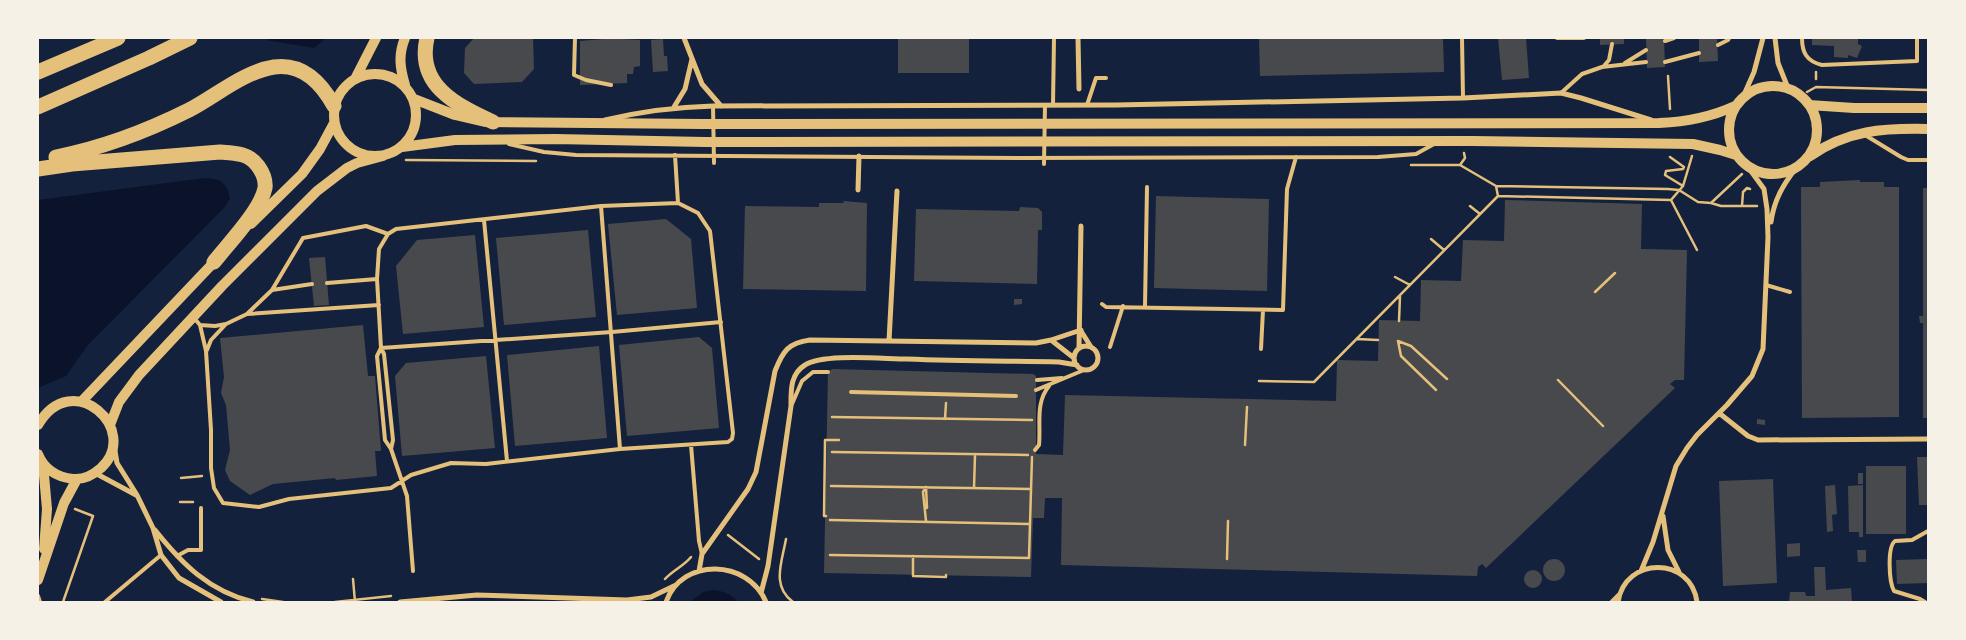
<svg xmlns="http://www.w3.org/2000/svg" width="1966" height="640" viewBox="0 0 1966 640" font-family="'PT Serif',serif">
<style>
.water{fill:#0b132b}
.building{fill:#48494c}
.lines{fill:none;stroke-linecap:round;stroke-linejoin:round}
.path{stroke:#e5c07b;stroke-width:2.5}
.service{stroke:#e5c07b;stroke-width:4}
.minor{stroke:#e5c07b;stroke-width:5}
.secondary{stroke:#e5c07b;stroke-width:10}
.motorway{stroke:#e5c07b;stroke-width:15}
</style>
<rect width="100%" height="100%" fill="#14213d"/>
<path class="water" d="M271,38H326L314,48L266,40Z
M204,178C221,179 226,181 230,198L225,207L88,345L66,376L38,388V200Z
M713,590C724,591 731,594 738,602H690L703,592Z"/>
<path class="building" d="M474,38H533L534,69L522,82L474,84L464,73L465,48Z
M603,38L640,40V66L634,67L633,74H627V83L580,85V41L603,39Z
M898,38H969V73H898Z
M1259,38H1443L1444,72L1260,76Z
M1498,38H1526L1529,78L1502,80Z
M1600,38H1624V44L1600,45Z
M1646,38H1664L1665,67L1647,68Z
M1699,38H1717L1718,61L1699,62Z
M1812,38H1858V44L1862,46L1857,58L1848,55V58L1834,57V46L1812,45Z
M663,39L664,56H667L668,71L653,72L651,40Z
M1860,180V182H1884V187H1899V417L1802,418L1801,187H1820V182Z
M1923,188H1928V418H1923V323H1920L1919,316H1923Z
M1156,196L1269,199L1267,291L1154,288Z
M1505,200L1642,204L1641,249L1687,250L1684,380H1675L1670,384L1675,388L1486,568L1482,564L1478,567L1477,576L1061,565L1062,498H1045L1044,518H1033L1031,577L824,573L828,372L832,369L1033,374L1036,376V454L1063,455L1065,395L1336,401L1337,360L1378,361L1379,320L1420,321L1421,280L1461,281L1463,240L1504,241Z
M843,201L867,203L866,291L743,289L745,206L819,207V203H844Z
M1020,207L1038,208L1042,212V230H1038L1037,284L914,281L916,209L1019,211Z
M666,219L691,239L697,308L617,315L608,224Z
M588,230L596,317L504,325L496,238Z
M475,235L484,327L403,334L396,266L417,240Z
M325,257L329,305L314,306L309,258Z
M1014,299H1022V304L1014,305Z
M363,325L368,376H375L381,451H375L377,476L336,480L335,478L273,484L250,495L230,481L225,470L230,450L226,405L221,393L224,377L220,338Z
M699,337L712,348L719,428L627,436L619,345Z
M599,346L607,438L515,446L507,355Z
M486,356L495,448L402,456L395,376L406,363Z
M1757,419L1765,420V425L1757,424Z
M1917,457H1928V505H1919Z
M1866,466H1906V534H1866Z
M1858,473H1863V484H1858Z
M1773,479L1777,583L1723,586L1719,481Z
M1835,485L1837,514L1832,515L1833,531L1827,532L1825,486Z
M1863,485V537H1859V532H1849L1848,486Z
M1800,543V556L1787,557V544Z
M1857,550H1866V562H1858Z
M1928,559V583L1897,584L1896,560Z
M1543 570a11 11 0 1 1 22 0a11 11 0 1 1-22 0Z
M1814,567H1825L1826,590L1851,588L1852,602H1789L1790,592H1805L1806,596H1815Z
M1524 579a9 9 0 1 1 18 0a9 9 0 1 1-18 0Z"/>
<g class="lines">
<path class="path" d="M1816,72V79
M1668,76L1670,109
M1807,92L1816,87L1928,90
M1670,157L1684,167L1683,169L1666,171L1665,175L1683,186
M406,160L536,161
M1411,165H1460L1496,186L1668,189L1679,190L1698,202L1711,203L1742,174
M1460,165L1465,158L1464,153
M1496,186L1498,196
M1671,200L1683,186L1692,156
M1711,203L1721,206H1757
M1470,206L1480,214
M1742,206L1743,192L1747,188L1750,189
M1431,239L1444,250
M1395,277L1410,285
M1595,292L1615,273
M1399,321L1400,296
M1357,339L1378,340
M1398,341L1401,356L1436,390
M1398,341L1411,346L1447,379
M1558,380L1603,426
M1259,381L1314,382L1498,196L1671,200L1697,250
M832,417L1032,420
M945,419L946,403
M1245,445L1247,407
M832,452L1028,455
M181,478L202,476
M831,486L1031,489
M926,487L927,508
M974,488L975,455
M180,502H193
M826,516H824L825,440H839
M830,520L1030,524L1032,457
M926,521L923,492L926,487
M728,535L759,559
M786,539C782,562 771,586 793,602
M830,555L1029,558L1030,524
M913,556V576L946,577V575
M1227,559L1228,521
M353,579L355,602
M665,579C673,570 684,566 691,557
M262,599L283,602
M63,602L93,516L75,509
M335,602L391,596"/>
<path class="service" d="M575,38L574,75L586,80L611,85
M1462,38L1463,98
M1557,38H1584
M1802,38C1802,52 1806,61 1822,65L1917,61V38
M1665,41L1674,38
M1718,45L1728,40L1729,38
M1665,62L1699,53
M1625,63L1646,50
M1603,67L1609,60L1612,44
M1561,93L1582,74L1602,67L1646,62
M1053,105L1054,38
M1087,105L1096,78H1106
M713,106L714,163
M1865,135L1901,157L1908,160H1928
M509,144L544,152L576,155L1022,158L1378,157L1416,154L1434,144
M675,155L678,203
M1044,164L1045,105
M601,206L620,449
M484,220L507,461
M327,283L377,279
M1766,285L1790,292
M272,290L312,284
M1102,304L1106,307L1283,310L1287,189L1296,157
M1145,306L1147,187
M247,314L272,290L303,238L366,226L388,234
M194,318L200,325L206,351L211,430V468L214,488L223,503L259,507L289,499L391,488L411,475L451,463L486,464L620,449L728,442L732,439L733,433L710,231L698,213L678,203L601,206L396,229L388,234L379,249L377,279L381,348L384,354L393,440L391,449
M200,325L215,326L226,324L247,314L379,305
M1110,347L1123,306
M381,348L612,332L721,322
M381,348L377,356L385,440L391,449L407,496L413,571
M1261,349L1263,310
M207,350L211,340L226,324
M1037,380L1062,378
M1036,390L1084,370
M851,392L1016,396
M792,404L802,381L813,372H828
M691,445L699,541L702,554
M1035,450L1039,445C1041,424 1035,403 1049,386
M177,556L188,550H201V508
M38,596L40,602
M105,602L161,555
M1925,602L1920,599L1894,591C1889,582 1887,547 1895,541L1912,540L1928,531"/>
<path class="minor" d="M684,38L702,84L721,106
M1078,38L1079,89
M1775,38L1778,63L1788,88
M1743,97L1754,72L1763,38
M674,107L685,89L692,59
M605,120C643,111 674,107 713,106L1117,105L1463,98L1561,93L1581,98L1651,120
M858,190L859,156
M1771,222C1774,200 1783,185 1796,168
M1081,331L1091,347
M1051,340L1081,330
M889,341L897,191
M1074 358a12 12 0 1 1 24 0a12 12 0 1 1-24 0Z
M1079,348L1081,226
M1719,413L1748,436L1758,440L1928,439
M115,451L117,463L137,495L153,528L161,555L179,578L221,602
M95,473L136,495
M1663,516L1668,550L1679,572
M155,530C182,564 209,591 253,602
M699,571L702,554L748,489L756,472L775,371C783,351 788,343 810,340L1036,343L1051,340L1074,358
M1641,571L1653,542L1676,466L1687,448L1697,435L1727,405L1752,376L1763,349L1768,237L1767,209L1764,189L1748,167
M761,593L768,566L791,406C791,391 790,374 805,365C823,353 884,359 907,359C958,361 1009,361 1059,362L1077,365
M400,602L477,595L627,600L651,597L676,585
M666,602C682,557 748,559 766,602
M1612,602L1619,595
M1618,602C1625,556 1691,556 1697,602"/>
<path class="secondary" d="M334 115a41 41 0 1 1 82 0a41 41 0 1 1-82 0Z
M355,79L376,38
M405,85C400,68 398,55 405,38
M1729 130a44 44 0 1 1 88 0a44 44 0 1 1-88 0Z
M414,99L455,115L485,122L703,124L1659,123C1685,122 1711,117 1735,106
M1809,105L1854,108H1928
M402,147L455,140L555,139L705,142L1472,141L1693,144L1720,150L1736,155
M1810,156C1848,130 1883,128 1928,129
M251,224L302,174L320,149L334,123
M82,401L218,258
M38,425C72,366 142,430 101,468C93,475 84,480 73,479C57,477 44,469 38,454
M110,425L119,402L139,375L222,286L317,191L347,168L357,163L383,156
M43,464L47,509L44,549
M38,580L64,503L77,479"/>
<path class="motorway" d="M427,38C416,85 456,105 493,122
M38,72L118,38
M38,107L149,58L190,38
M56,157C102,148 147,131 189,110C216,96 243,72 274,67C303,63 322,84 334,106
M38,169L72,164L220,152C235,153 249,153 258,166C263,173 266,180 265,188C261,210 228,244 214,262"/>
</g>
<rect width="1966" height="640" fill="none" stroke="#f6f1e7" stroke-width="78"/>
</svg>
